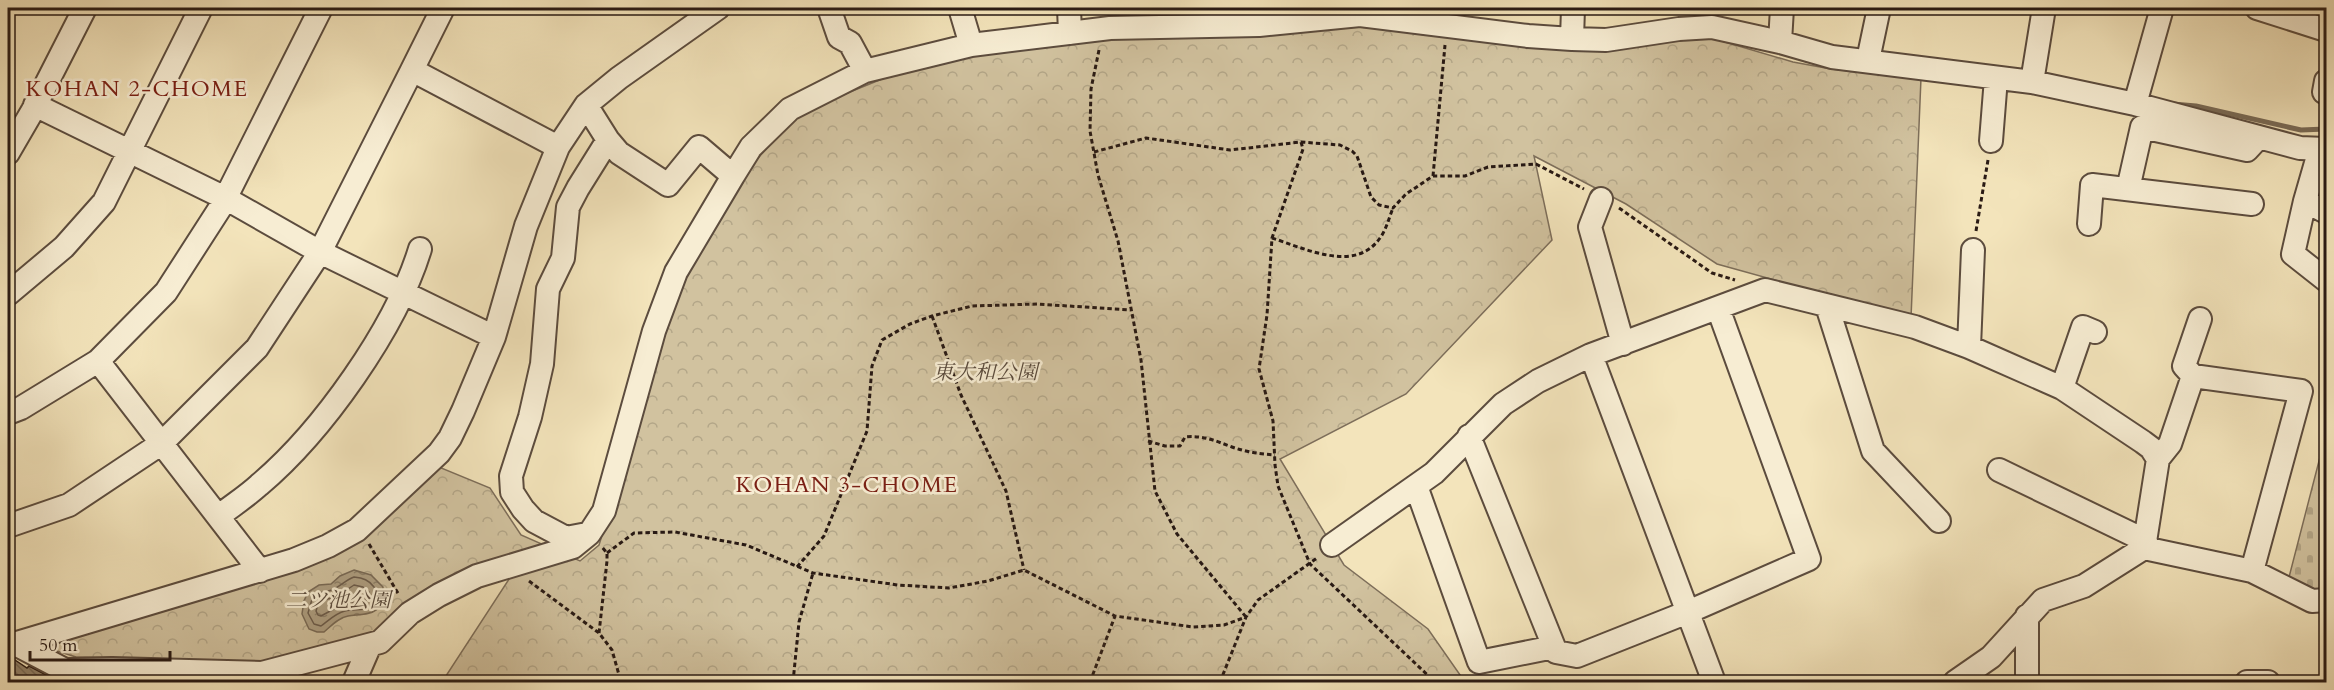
<svg xmlns="http://www.w3.org/2000/svg" width="2334" height="690" viewBox="0 0 2334 690" font-family="Cardo,'Noto Serif JP',serif">
<style>
.cemetery{fill:url(#cemetery-stones);stroke:#7d6e5a;stroke-width:1.5}
.park{fill:url(#park-crowns);stroke:#7d6e5a;stroke-width:1.5}
.water{fill:url(#water-ripples);stroke:#796a56;stroke-width:1.5}
.lines{fill:none;stroke-linecap:round;stroke-linejoin:round}
.shore{stroke:#6c5c4b;stroke-width:1.5}
.stream{stroke:#796a56;stroke-width:5}
.building{fill:url(#building-back-hatch);stroke:#291a14;stroke-width:1.5}
.minor-casing{stroke:#5c4c3e;stroke-width:26}
.path{stroke:#291a14;stroke-width:3;stroke-dasharray:4.5 3;stroke-linecap:butt}
.minor{stroke:#f7edd3;stroke-width:22}
.labels{text-anchor:middle;stroke-width:5;stroke-linejoin:round;paint-order:stroke}
.park-label{font-size:21px;font-style:italic;fill:#5b4c3e;stroke:#f7edd3}
.neighbourhood-label{font-size:22px;letter-spacing:1.5px;fill:#7a1f14;stroke:#f7edd3}
</style>
<defs>
<pattern id="cemetery-stones" width="16" height="16" patternUnits="userSpaceOnUse" patternTransform="scale(1.5)"><rect width="16" height="16" fill="#d1c29f"/><path d="M2 7V4a2 2 0 0 1 4 0v3zM10 15v-3a2 2 0 0 1 4 0v3z" fill="#b3a688"/></pattern>
<pattern id="park-crowns" width="20" height="18" patternUnits="userSpaceOnUse" patternTransform="scale(1.5)"><rect width="20" height="18" fill="#d1c29f"/><path d="M2 6a3 3 0 1 1 6 0M12 15a3 3 0 1 1 6 0" fill="none" stroke="#b3a688"/></pattern>
<pattern id="water-ripples" width="26" height="14" patternUnits="userSpaceOnUse" patternTransform="scale(1.5)"><rect width="26" height="14" fill="#ae9f82"/><path d="M2 4q2-2 4 0t4 0M15 11q2-2 4 0t4 0" fill="none" stroke="#8e8169"/></pattern>
<pattern id="building-back-hatch" width="6" height="6" patternUnits="userSpaceOnUse" patternTransform="scale(1.5)"><rect width="6" height="6" fill="#92836b"/><path d="M-1 5l2 2M0 0l6 6M5-1l2 2" fill="none" stroke="#776a57"/></pattern>
</defs>
<rect width="100%" height="100%" fill="#f3e4bb"/>
<filter id="stains"><feTurbulence type="fractalNoise" baseFrequency=".00333" numOctaves="4"/><feColorMatrix values="0 0 0 0 .2 0 0 0 0 .09 0 0 0 0 .02 0 0 0 .5 -.17"/></filter>
<radialGradient id="worn" r=".72"><stop offset=".6" stop-color="#630" stop-opacity="0"/><stop offset="1" stop-color="#630" stop-opacity=".3"/></radialGradient>
<path class="cemetery" d="M2326,434V592H2313L2288,581Z"/>
<path class="park" d="M1359,27L1446,33L1604,50L1708,37L1793,62L1831,69L1921,78L1911,318L1717,264L1626,204L1534,156L1552,240L1406,394L1280,459L1344,565L1428,629L1465,682H442L524,556L377,639L261,662L76,657L41,646L265,580L439,467L490,488L521,535L580,561L599,545L682,280L742,176L798,113L919,64L1106,38Z"/>
<path class="water" d="M354,570L371,575L383,587C383,616 371,613 348,616C338,618 331,626 324,632H317L309,629L302,614L304,601L308,592L319,585L331,584L340,576Z"/>
<g class="lines">
<path class="shore" d="M354,577C363,578 369,580 374,587C378,592 377,596 375,601C370,613 356,608 345,611C336,613 329,620 321,626L314,624L308,613L313,596C321,590 323,593 332,590C339,587 346,580 354,577Z
M354,585L363,587L369,592L367,600L343,604L321,616L318,615L316,611L319,601L336,597Z"/>
<path class="stream" d="M2293,8L2326,17
M2173,104L2196,106L2301,130L2326,129"/>
</g>
<path class="building" d="M15,660L27,668L29,666L60,682H8V661Z"/>
<g class="lines">
<g class="minor-casing">
<path id="minor" d="M443,8L412,70L558,147
M829,8L839,37L850,43L865,71
M960,8L971,45
M1069,8L1070,33
M2257,8L2326,30
M1572,39L1573,8
M1780,42L1782,8
M1868,60L1879,8
M2032,82L2044,8
M2324,92L2326,81
M2135,104L2162,8
M35,105L225,198L320,252L494,337
M586,105L608,140L578,188L568,207L563,258L548,289L542,364L530,417L511,476L512,492L523,509L534,521L566,538L587,534
M1991,141L1996,78
M2320,149L2305,201L2293,254L2326,280
M8,153L33,110L85,8
M733,176L751,147L790,109L865,71L971,45L1110,28L1259,25L1360,15L1528,36L1572,39L1606,40L1679,29L1712,27L1780,42L1832,57L2032,82L2135,104L2300,148L2326,149
M2128,189L2142,127L2247,150L2259,137
M1601,199L1590,227L1623,344
M2305,201L2326,212
M2089,224L2092,185L2252,204
M8,294L64,247L104,202L201,8
M1827,306L1873,451L1939,521
M1969,347L1973,250
M1591,355L1714,682
M98,361L260,571
M2193,376L2184,366L2200,319
M2062,388L2083,327L2095,332
M8,413L21,408L98,361L166,292L222,205L321,8
M1469,436L1556,652L1577,656L1688,612L1809,559L1718,308
M2158,459L2170,444L2193,376L2301,391L2252,571
M1999,470L2146,541
M1416,486L1479,662L1554,647
M219,516C233,505 247,496 259,485C322,432 396,328 420,249
M8,526L69,505L162,443L257,348L320,252L412,70
M1332,545L1434,473L1503,404L1538,381L1591,355L1765,290L1915,327L1969,347L2062,388L2143,442L2151,448L2158,459L2144,548
M2027,616V682
M17,643L21,647L65,670L112,669L262,673L380,642L410,613L439,595L477,576L573,547L589,534L604,511L654,331L676,272L733,176L699,147L668,185L619,153L608,140
M8,648L17,643L294,560L328,546L357,530L439,453L450,438L463,411L494,337L526,226L558,147L586,105L619,78L718,8
M354,682L370,645
M1955,682L1991,657L2043,600L2084,586L2144,548L2252,571L2312,601L2326,600
M2247,682H2268"/>
</g>
<path class="path" d="M1099,50L1091,89L1090,131L1098,175L1118,241L1141,360L1155,491L1177,534L1246,617
M1301,142L1303,149L1300,158L1272,238L1267,315L1259,369L1273,421L1275,465L1278,486L1310,564L1435,682
M1094,152L1146,138L1230,150L1301,142L1340,145L1352,151L1357,156L1371,197L1379,205L1393,208L1406,194L1433,176H1465L1488,167L1536,164L1584,189
M1433,176L1445,45
M1619,208L1712,273L1735,280
M1976,231L1988,160
M1272,238C1304,248 1355,274 1380,238C1386,230 1389,218 1393,208
M932,316L961,395L1006,491L1024,570
M1148,441L1165,446H1180L1185,437C1203,435 1216,441 1232,447C1246,452 1260,454 1275,455
M369,544L399,595
M607,553L634,533L675,532L746,545L813,573L898,585L949,588L988,581L1024,570L1115,616L1193,627L1224,625L1246,617
M797,567L824,536L867,431L872,366L882,340L910,324L932,316L972,306L1037,304L1131,310
M529,581L599,633L612,650L621,682
M599,633L607,561V553L602,547
M793,682L799,622L813,573
M1090,682L1115,616
M1220,682L1246,617L1258,600L1317,558"/>
<use href="#minor" class="minor"/>
</g>
<g class="labels">
<g class="park-label">
<text x="985" y="379">東大和公園</text>
<text x="338" y="607">二ツ池公園</text>
</g>
<g class="neighbourhood-label">
<text x="137" y="96">KOHAN 2-CHOME</text>
<text x="847" y="492">KOHAN 3-CHOME</text>
</g>
</g>
<rect width="2334" height="690" fill="none" stroke="#f3e4bb" stroke-width="30"/>
<rect x="9" y="9" width="2316" height="672" fill="none" stroke="#291a14" stroke-width="3"/>
<rect x="15" y="15" width="2304" height="660" fill="none" stroke="#291a14" stroke-width="1.5"/>
<path d="M30 651v9h140v-9" fill="none" stroke="#291a14" stroke-width="3"/>
<text x="39" y="651" font-size="18" fill="#291a14" stroke="#f7edd3" stroke-width="4.5" paint-order="stroke">50 m</text>
<rect width="100%" height="100%" filter="url(#stains)"/>
<rect width="100%" height="100%" fill="url(#worn)"/>
</svg>
